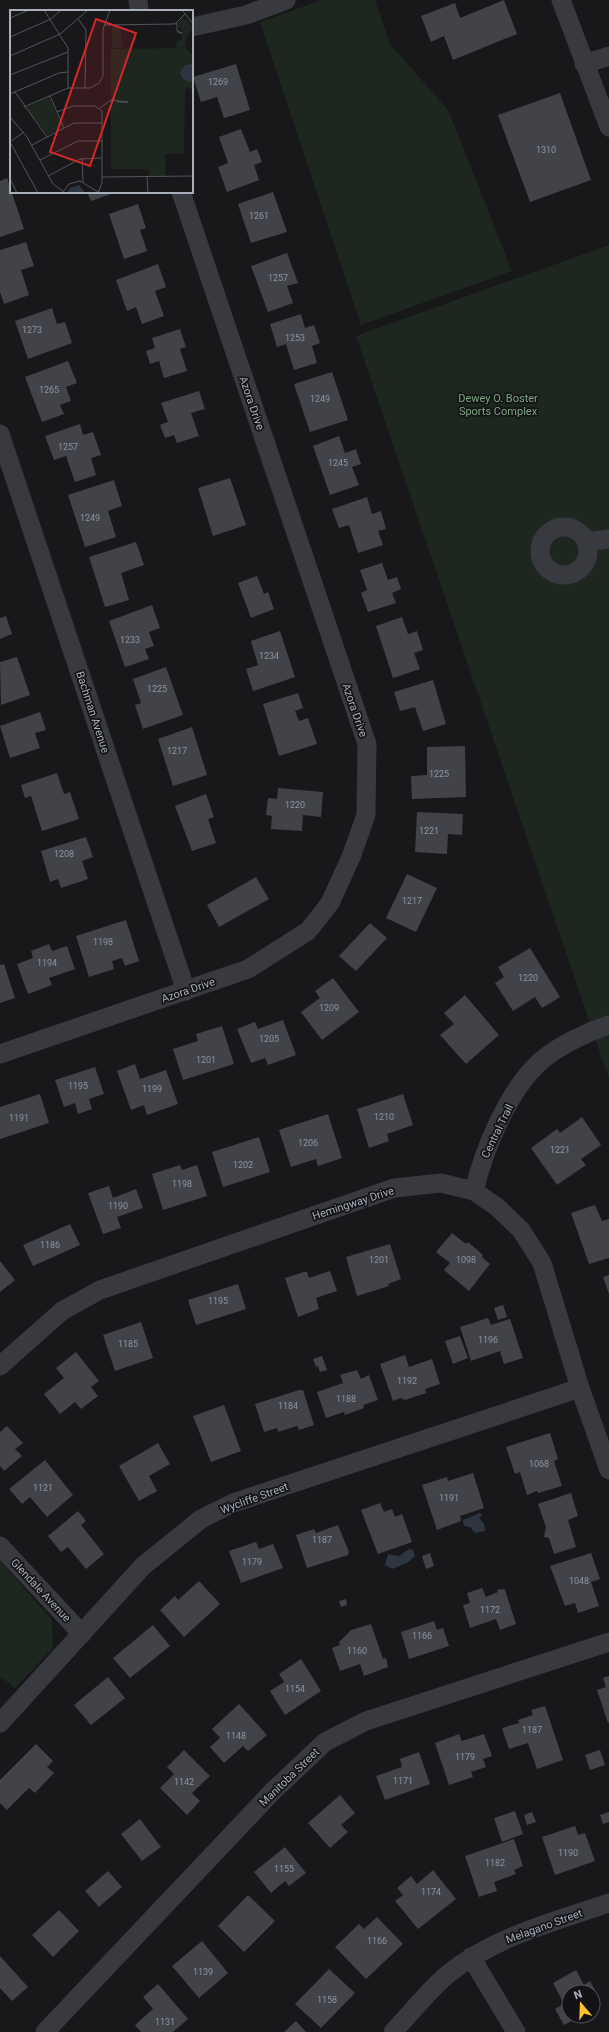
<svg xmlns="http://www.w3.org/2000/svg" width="609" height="2032" viewBox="0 0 609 2032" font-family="Roboto,sans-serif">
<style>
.green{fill:#1d261f}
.water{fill:#2d3640}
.building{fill:#424348}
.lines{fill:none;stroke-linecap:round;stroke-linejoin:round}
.minor{stroke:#393a40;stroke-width:19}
.labels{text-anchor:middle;stroke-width:3.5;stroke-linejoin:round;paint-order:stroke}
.number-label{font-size:9px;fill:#8f939e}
.park-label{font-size:11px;fill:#7fa784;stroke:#131316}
.street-label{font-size:11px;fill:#a9aebb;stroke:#131316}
.inset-road{fill:none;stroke:#52545b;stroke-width:1}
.view{fill:#d62828;fill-opacity:0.15;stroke:#d62828;stroke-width:2}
.inset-edge{fill:none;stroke:#a9aebb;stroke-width:2}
</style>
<rect width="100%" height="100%" fill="#18181b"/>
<path class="green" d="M322,0H375L390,44L448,110L512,271L361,325L260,22Z
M609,245V1079L356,336Z
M0,1561L52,1620L53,1648L15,1688L0,1676Z"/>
<path class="water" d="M480,1513L482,1515L479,1518L484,1524L485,1531L475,1533L470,1527L464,1526L463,1520Z
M409,1549L413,1550L415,1556L407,1563L392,1569L385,1565L388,1554L399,1556Z"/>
<path class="building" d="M504,0L517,34L453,60L444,36L431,42L421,16L455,3L460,18Z
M236,64L250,110L224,118L217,97L201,102L193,77Z
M560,93L591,180L530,202L498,115Z
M241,129L250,152L257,149L262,162L254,165L259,180L227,192L218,167L228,163L219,137Z
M7,178L24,229L0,237V181Z
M87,192H117L91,201Z
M273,192L287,232L251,243L238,204Z
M138,204L146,228L140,230L147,251L124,259L109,214Z
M26,242L34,266L21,270L29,295L4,304L0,292V250Z
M287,253L298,283L287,286L293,303L268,312L251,266Z
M158,264L166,287L155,291L164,316L142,324L136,307L127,311L116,280Z
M52,308L57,324L65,322L72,343L28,359L15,321Z
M301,314L305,328L314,325L320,343L312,346L317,363L294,370L286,344L277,347L270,324Z
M180,329L186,347L180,349L187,371L164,378L159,361L150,364L146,351L155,348L152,338Z
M68,361L77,383L66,387L71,401L60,405L64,414L42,422L25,377Z
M332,372L348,420L310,432L294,384Z
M199,391L205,409L191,413L199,436L177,443L174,435L165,438L160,425L168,422L161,403Z
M80,424L83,435L93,432L101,455L91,458L96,475L75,482L66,456L54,460L45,436Z
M339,436L345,453L356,449L361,464L352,467L359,485L330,495L313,446Z
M230,478L246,525L213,536L198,488Z
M114,480L122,506L108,511L116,537L85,547L68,495Z
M367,497L372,514L381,511L386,529L378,531L383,545L358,553L349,525L339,528L332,509Z
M136,542L144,565L121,573L129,600L105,607L89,557Z
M382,563L388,580L397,577L401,589L392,593L396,603L368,612L361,593L367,590L360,570Z
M257,576L264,594L268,592L274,609L251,618L238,583Z
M152,605L160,628L149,632L154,646L145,649L149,659L125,667L109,621Z
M6,616L12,634L0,639V618Z
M402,617L408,634L417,631L423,650L414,653L420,669L393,678L376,626Z
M280,631L295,677L253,691L246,669L258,665L251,641Z
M17,657L30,695L1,705L0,662Z
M166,667L183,715L143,729L135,705L141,703L133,679Z
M433,680L446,724L423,731L415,707L400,711L394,692Z
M298,693L303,708L295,711L299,721L308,718L317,744L279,756L263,704Z
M40,712L46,730L35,733L40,748L10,758L0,726Z
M192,727L207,775L173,786L158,739Z
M465,746L466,797L412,799L411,776L427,775V747Z
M57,773L64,794L70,792L79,819L42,831L31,796L25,798L21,785Z
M278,788L323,792L321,817L303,815L302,831L271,829L272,816L266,815L268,798L277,799Z
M206,794L214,817L208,819L216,843L192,851L175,806Z
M417,812L463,814L462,835L448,834L447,854L415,852Z
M86,837L93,857L82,861L88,879L61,888L58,879L50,882L41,851Z
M407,874L437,888L416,932L386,918Z
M256,877L269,899L219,927L207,905Z
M126,920L139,961L125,966L122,958L112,961L114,969L89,977L76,936Z
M370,923L387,938L356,971L339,956Z
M49,944L52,951L67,946L75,969L49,978L52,985L28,994L17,964L33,958L31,951Z
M530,948L560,997L542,1008L535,997L513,1011L495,983L504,977L498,967Z
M4,964L15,998L0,1003V965Z
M333,978L359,1012L322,1040L301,1012L320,998L315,991Z
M465,995L499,1035L466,1064L440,1035L454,1024L444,1013Z
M283,1020L296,1055L268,1065L265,1058L251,1063L237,1029L255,1022L258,1029Z
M222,1026L234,1064L183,1080L173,1049L198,1041L196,1034Z
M135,1064L140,1079L166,1070L178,1104L147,1115L144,1105L131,1110L117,1071Z
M95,1067L104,1094L89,1099L92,1109L78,1114L75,1103L64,1107L55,1080Z
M40,1094L49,1123L0,1139V1107Z
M403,1094L413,1125L387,1134L389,1141L369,1148L357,1109Z
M328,1114L342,1158L318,1166L316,1159L291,1167L279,1130Z
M582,1117L601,1145L581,1159L586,1165L557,1185L531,1148L557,1129L560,1133Z
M259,1137L270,1172L223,1187L212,1152Z
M180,1165L182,1170L197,1165L207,1196L163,1210L152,1174Z
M109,1186L113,1198L136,1189L143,1208L117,1217L121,1228L103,1234L88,1193Z
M595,1205L602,1221L609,1219V1258L589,1264L571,1213Z
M70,1224L80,1245L33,1266L23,1245Z
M452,1233L466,1244L468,1242L483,1255L482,1257L490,1264L469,1291L444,1270L450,1263L436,1252Z
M390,1244L401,1279L388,1284L389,1286L357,1296L346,1257Z
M0,1261L15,1280L0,1292Z
M330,1271L337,1291L316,1298L319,1309L298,1317L285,1278L304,1272H307L309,1278Z
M609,1275V1294L603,1277Z
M238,1284L246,1309L196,1325L188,1300Z
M503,1305L507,1317L498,1320L494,1308Z
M488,1318L491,1325L510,1319L523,1358L504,1364L500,1351L471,1361L460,1327Z
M141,1322L153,1358L115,1371L103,1335Z
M460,1336L468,1358L453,1364L445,1341Z
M76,1352L99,1381L91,1387L98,1396L81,1409L75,1402L60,1414L44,1394L64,1378L56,1368Z
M405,1355L409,1367L432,1359L440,1384L425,1389L426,1393L405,1400L401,1398L393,1401L380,1364Z
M322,1356L327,1370L320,1372L318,1366L316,1367L313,1359Z
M357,1370L361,1379L369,1375L378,1400L363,1405L364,1408L345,1415L344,1412L326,1418L317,1392L343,1383L340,1375Z
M299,1390H303L314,1425L299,1430L297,1426L278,1432L277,1428L264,1432L255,1404Z
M224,1405L241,1451L211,1462L193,1416Z
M7,1426L23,1443L15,1449L22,1456L4,1471L0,1466V1432Z
M550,1433L558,1459L554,1461L562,1486L538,1493L537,1491L527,1495L520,1472L515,1474L506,1447Z
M158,1443L170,1464L149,1476L157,1491L139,1501L119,1466Z
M45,1460L73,1495L47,1517L30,1497L22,1504L9,1489Z
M473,1473L484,1508L460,1516L461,1521L437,1530L422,1485L447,1477L448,1481Z
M571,1493L578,1516L568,1520L576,1547L554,1554L549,1538L544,1537L546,1527L538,1504Z
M380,1503L384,1512L392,1509L395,1517L402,1514L412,1542L378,1554L361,1510Z
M78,1511L86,1521L81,1525L104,1554L86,1569L68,1547L61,1552L48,1536Z
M338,1525L349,1552L348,1555L307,1568L296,1535L314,1529L316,1533Z
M256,1542L259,1549L273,1544L283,1568L241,1583L229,1551Z
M430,1553L434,1566L426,1569L422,1556Z
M591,1553L600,1579L591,1582L599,1606L578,1613L575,1603L565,1606L550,1566Z
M199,1581L220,1604L184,1637L160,1610L175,1596L178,1600Z
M482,1588L486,1597L498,1592L497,1590L503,1589L505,1590L516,1624L500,1630L496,1619L470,1628L463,1605L470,1603L467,1593Z
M346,1599L347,1605L341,1607L339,1601Z
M434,1621L437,1630L443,1628L449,1646L409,1659L401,1632Z
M371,1624L383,1659L386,1658L388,1667L364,1676L360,1664L340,1671L332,1648L340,1645L339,1642L351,1630Z
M153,1625L170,1646L130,1678L113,1658Z
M301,1659L321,1691L285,1715L270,1691L284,1682L279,1674Z
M609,1676V1722L608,1723L597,1690L606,1687L603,1678Z
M108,1677L125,1698L91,1725L74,1705Z
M239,1704L267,1735L248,1751L243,1746L224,1763L210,1747L220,1738L212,1729Z
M545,1706L563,1760L537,1769L528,1743L509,1749L502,1728L519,1723L518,1720L533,1715L531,1710Z
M459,1734L462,1741L484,1734L492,1756L483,1759L486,1767L471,1772L473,1777L449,1785L435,1743Z
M36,1744L53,1761L47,1767L54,1773L35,1793L29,1788L7,1810L0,1803V1780Z
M184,1750L210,1776L192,1793L200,1801L187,1815L160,1788L174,1774L167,1767Z
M600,1750L605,1765L590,1770L585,1755Z
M419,1752L430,1784L385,1800L376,1776L402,1767L400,1759Z
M340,1795L355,1813L341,1825L348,1832L330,1848L308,1823Z
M515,1811L523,1834L502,1842L494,1818Z
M532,1812L536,1822L527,1825L524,1815Z
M609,1812V1822L603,1824L600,1815Z
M140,1819L161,1847L142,1861L121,1834Z
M575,1826L578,1835L585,1833L595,1861L555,1875L542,1837Z
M514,1839L523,1866L514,1870L516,1874L494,1882L497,1891L479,1897L465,1856Z
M285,1847L306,1873L289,1886L285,1881L271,1893L254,1872Z
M433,1870L456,1899L418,1929L395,1901L403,1895L397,1888L411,1876L417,1884Z
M108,1871L122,1887L99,1907L85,1891Z
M248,1895L275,1921L244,1952L218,1926Z
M59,1910L79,1931L53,1957L32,1935Z
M377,1917L403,1944L366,1979L335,1947L359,1924L364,1929Z
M202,1941L228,1973L199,1998L172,1966Z
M0,1956L28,1987L12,2001L0,1988Z
M329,1969L355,1993L321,2028L295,2004Z
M576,1970L584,1985L590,1981L597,1994L593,1996V1992H569V2016H581L564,2025L555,2009L564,2004L553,1983Z
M158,1984L188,2019L173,2032H141L135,2025L153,2009L143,1997Z
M296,2021L306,2032H284Z"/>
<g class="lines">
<path class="minor" d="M138,0L139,11
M561,0L609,127
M192,27L246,15L286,0
M584,64L609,56
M0,434L186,991
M540 551a24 24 0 1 1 48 0a24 24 0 1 1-48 0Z
M586,542L609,539
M0,1054L248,969L308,931L330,903L351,857L366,815L367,744L181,192
M474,1191C484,1149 509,1088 542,1060C560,1045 587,1032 609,1025
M0,1366L62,1311L100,1290L394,1188L441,1183L474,1191L497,1207L521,1230L542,1263L580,1388L609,1470
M0,1546L82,1634
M0,1723L143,1566L201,1519L233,1503L580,1388
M471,1957L516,2032
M45,2032L273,1791L325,1742L366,1721L609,1642
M393,2032C411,2013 428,1991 448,1974C494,1937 553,1922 609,1903"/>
</g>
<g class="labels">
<g class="number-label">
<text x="218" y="85">1269</text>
<text x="546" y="153">1310</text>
<text x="259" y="219">1261</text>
<text x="278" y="281">1257</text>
<text x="32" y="333">1273</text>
<text x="295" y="341">1253</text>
<text x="49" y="393">1265</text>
<text x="320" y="402">1249</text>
<text x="68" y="450">1257</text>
<text x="338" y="466">1245</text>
<text x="90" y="521">1249</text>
<text x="130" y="643">1233</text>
<text x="269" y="659">1234</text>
<text x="157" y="692">1225</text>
<text x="177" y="754">1217</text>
<text x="439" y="777">1225</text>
<text x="295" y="808">1220</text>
<text x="429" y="834">1221</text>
<text x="64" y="857">1208</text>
<text x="412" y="904">1217</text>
<text x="103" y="945">1198</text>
<text x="47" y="966">1194</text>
<text x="528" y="981">1220</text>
<text x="329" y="1011">1209</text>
<text x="269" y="1042">1205</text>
<text x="206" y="1063">1201</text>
<text x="78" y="1089">1195</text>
<text x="152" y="1092">1199</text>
<text x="384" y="1120">1210</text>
<text x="19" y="1121">1191</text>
<text x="308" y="1146">1206</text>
<text x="560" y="1153">1221</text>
<text x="243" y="1168">1202</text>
<text x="182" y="1187">1198</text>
<text x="118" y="1209">1190</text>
<text x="50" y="1248">1186</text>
<text x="379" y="1263">1201</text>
<text x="466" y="1263">1098</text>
<text x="218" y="1304">1195</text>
<text x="488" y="1343">1196</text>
<text x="128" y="1347">1185</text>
<text x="407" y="1384">1192</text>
<text x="346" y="1402">1188</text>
<text x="288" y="1409">1184</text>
<text x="539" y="1467">1068</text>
<text x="43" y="1491">1121</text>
<text x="449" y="1501">1191</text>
<text x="322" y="1543">1187</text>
<text x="252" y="1565">1179</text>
<text x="579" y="1584">1048</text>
<text x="490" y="1613">1172</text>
<text x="422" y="1639">1166</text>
<text x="357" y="1654">1160</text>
<text x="295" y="1692">1154</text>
<text x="532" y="1733">1187</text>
<text x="236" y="1739">1148</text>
<text x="465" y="1760">1179</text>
<text x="403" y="1784">1171</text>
<text x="184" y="1785">1142</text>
<text x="568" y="1856">1190</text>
<text x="495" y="1866">1182</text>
<text x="284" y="1872">1155</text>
<text x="431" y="1895">1174</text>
<text x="377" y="1944">1166</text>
<text x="203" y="1975">1139</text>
<text x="327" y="2003">1158</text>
<text x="165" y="2025">1131</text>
</g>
<g class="park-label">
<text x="498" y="402">Dewey O. Boster<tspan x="498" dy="13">Sports Complex</tspan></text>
</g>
<g class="street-label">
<text transform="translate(252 403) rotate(71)" y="4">Azora Drive</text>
<text transform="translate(355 710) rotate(71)" y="4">Azora Drive</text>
<text transform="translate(93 712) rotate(72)" y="4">Bachman Avenue</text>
<text transform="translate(188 990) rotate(-19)" y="4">Azora Drive</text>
<text transform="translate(497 1131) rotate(-64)" y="4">Central Trail</text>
<text transform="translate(353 1203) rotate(-18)" y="4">Hemingway Drive</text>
<text transform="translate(254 1498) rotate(-20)" y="4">Wycliffe Street</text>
<text transform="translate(41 1590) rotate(47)" y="4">Glendale Avenue</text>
<text transform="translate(289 1777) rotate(-44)" y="4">Manitoba Street</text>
<text transform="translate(544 1926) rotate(-20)" y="4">Melagano Street</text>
</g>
</g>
<g transform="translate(10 10)">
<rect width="183" height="183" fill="#18181b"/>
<path d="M171,7L177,10L183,18L176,28L175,37L166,38L167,30H172V21L168,16ZM102,16H110L113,38H102ZM175,38L183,45V80L177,77L175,82L174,144H155L156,166H139L138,159H101V39ZM39,87L52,116L38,126L16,98Z" fill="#1d261f"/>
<path d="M183,54V71L178,72L172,68L170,62L175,55ZM69,175L75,183H57L60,178Z" fill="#2d3640"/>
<path class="inset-road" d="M34,0L58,38V78M172,0L183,14M0,8L19,0M68,9L76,20L75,78M167,13V21H168L169,23H172L168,21M94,15L165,14L175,4M0,27L41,9L51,0M0,46L50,24L78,0M0,65L58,42M5,82L37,127M0,84L49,63L58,62M40,86L54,118M14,97L58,78H80L89,73L93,66V19L100,0M90,98L101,90L118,92H107M47,102L63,96H85L92,101V173L88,183M0,107L17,127L43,174L54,182M0,132L28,183M0,132L14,122M22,135L64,113H92M72,148L73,172M30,150L68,131H92M38,166L70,149L92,148M183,166V127M92,167L183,166M137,167L138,183M0,169L7,183M53,182L59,174L70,171L88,182"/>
<path class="view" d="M86,9L126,23L80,156L40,142Z"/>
<rect width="183" height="183" class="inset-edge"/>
</g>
<g transform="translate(581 2004) rotate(341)"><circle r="19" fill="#131316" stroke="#4f5158"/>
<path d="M0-3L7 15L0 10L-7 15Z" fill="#ffc22c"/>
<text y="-6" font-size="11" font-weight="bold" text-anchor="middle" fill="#a9aebb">N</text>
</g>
</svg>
